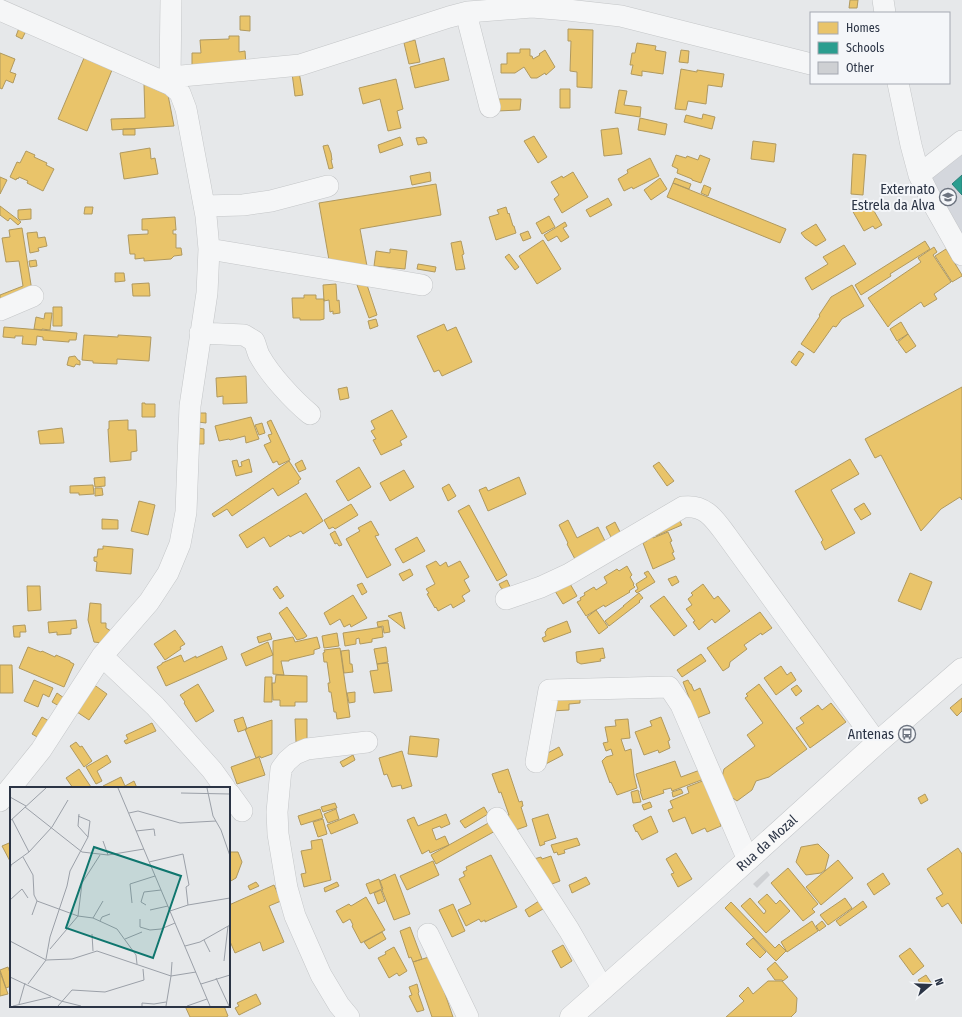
<svg xmlns="http://www.w3.org/2000/svg" width="962" height="1017" viewBox="0 0 962 1017" font-family="'Fira Sans Condensed',sans-serif">
<style>
.built{fill:#d4d7dd}
.homes{fill:#e9c46a;stroke:#b0995f}
.schools{fill:#2a9d8f;stroke:#2a7e79}
.building{fill:#ced0d3}
.lines{fill:none;stroke-linecap:round;stroke-linejoin:round}
.minor-casing{stroke:#c4c6c8;stroke-width:22}
.major-casing{stroke:#c2c5c8;stroke-width:23}
.minor{stroke:#f5f6f7;stroke-width:21}
.major{stroke:#f8f8f8;stroke-width:22}
.labels{text-anchor:middle;stroke-width:4;stroke-linejoin:round;paint-order:stroke}
.poi-label{font-size:14px;fill:#2b3445;stroke:#f4f6f9;text-anchor:end}
.street-label{font-size:14px;fill:#2b3445;stroke:#f4f6f9}
.inset-road{fill:none;stroke:#9ba0a8;stroke-width:1}
.view{fill:#0f766e;fill-opacity:0.15;stroke:#0f766e;stroke-width:2}
.inset-edge{fill:none;stroke:#2b3445;stroke-width:2}
</style>
<rect width="100%" height="100%" fill="#e6e8ea"/>
<path class="built" d="M962,154V249L931,179Z"/>
<path class="homes" d="M850,0H858L857,8H849Z
M240,16H250V31L240,30Z
M19,28L26,31L22,39L16,36Z
M568,29L593,30L592,88L577,87V72L570,71L571,41H568Z
M229,36H239V52L245,51L246,65L192,67V53H201L200,40L229,39Z
M415,40L420,62L409,64L404,43Z
M637,43L656,46L655,50L666,52L663,74L642,71V76L631,74L633,65H630L632,53H635Z
M520,49H530V56H532L533,59L540,55L539,54L545,50L555,67L546,75L545,73L537,78H531L524,67L515,73H501V64H507V53H520Z
M681,50L689,51L688,63L679,62Z
M0,53L15,59L10,72L16,74L13,83L6,80L2,89L0,88Z
M84,58L112,70L87,131L58,119Z
M444,58L449,80L415,88L410,67Z
M681,69L697,72V70L724,74L722,87L708,85L706,104L688,101L686,110L675,109Z
M299,72L303,95L295,96L292,73Z
M396,79L403,109L397,111L401,128L388,131L380,99L363,104L359,88Z
M144,84L168,95L174,126L112,130L111,119L145,118Z
M560,89H570V108H560Z
M619,90L627,91L624,105L641,107L640,117L615,113Z
M497,99H521L520,110L497,111Z
M703,114L715,117L712,129L684,122L686,115L702,119Z
M640,118L667,124L665,135L638,130Z
M618,128L622,154L604,156L601,130Z
M123,129H135V135H123Z
M534,136L547,157L538,163L524,141Z
M400,137L403,145L380,153L378,145Z
M424,137L425,139H426L427,143L418,145L416,138Z
M753,141L776,144L774,162L751,159Z
M328,145L331,153L332,160H331L333,168L329,169L323,146Z
M150,148L151,159L155,158L158,174L124,179L120,153Z
M26,151L35,155L34,157L47,163L46,165L54,169L43,191L27,183L28,181L19,177L18,179L17,178L16,180L10,177L17,162L20,163Z
M853,154L866,155L863,195L851,194Z
M676,155L686,158L687,156L698,160L700,155L710,159L701,183L692,180V179L677,173L678,169L672,166Z
M650,158L659,176L633,189L632,187L624,191L618,179L628,173L627,170Z
M430,172L431,181L412,185L410,176Z
M573,172L588,197L562,213L554,199L559,195L551,182L562,176L563,178Z
M0,177L7,180L0,194Z
M660,178L667,189L651,200L644,190Z
M675,178L691,184L689,189L673,183Z
M673,183L786,229L780,243L667,197Z
M436,184L441,215L360,229L367,266L329,260L319,203Z
M704,185L711,188L708,196L701,193Z
M608,198L612,205L590,217L586,210Z
M870,204L882,225L875,229L873,226L864,231L852,210L860,205L862,209Z
M0,206L21,222L18,225L10,218L8,221L0,215Z
M85,207H93L92,214H84Z
M506,207L508,214L509,213L513,226H514L516,233L496,240L489,217L499,214L497,210Z
M31,209V219L20,220L18,218V210Z
M549,216L555,227L542,234L536,223Z
M175,217L176,230H173V234H176V248H181L182,255L174,256L171,259L144,261V258L135,259V254H130L128,235L148,234V230H142V219Z
M565,222L567,226L563,228L569,237L561,242L557,236L548,241L544,235Z
M816,224L826,240L816,246L805,238L801,233Z
M22,228L32,291L0,304V295L23,286L19,261L6,262L2,238L10,237L9,230Z
M528,231L531,238L523,241L520,234Z
M37,232L38,238L45,237L47,246L38,248L39,251L30,253L27,233Z
M543,240L561,269L537,284L519,256Z
M461,241L464,254L462,255L465,269L456,270L451,243Z
M925,241L930,249L890,274L891,276L861,295L855,285Z
M844,245L856,264L812,290L805,278L828,264L823,257Z
M934,247L937,252L933,255L951,282L934,294L937,299L924,307L921,302L892,322L888,327L868,298L921,262L918,258Z
M390,249L407,251L405,269L374,266L376,251L390,253Z
M946,249L962,275V276L952,282L935,256Z
M509,254L519,267L515,270L505,257Z
M36,260L37,266L30,267L29,261Z
M418,264L436,267L435,272L417,269Z
M115,273H124L125,281L115,282Z
M366,282L377,315L369,318L357,285Z
M149,283L150,296H133L132,284Z
M336,284L337,301L339,300L340,313L333,314V311L330,312L329,300L324,301L323,285Z
M852,285L864,306L842,319L836,327L833,326L814,353L801,344L820,316L819,315L831,297Z
M304,295H316V299H324V319L320,320H300V318H293L292,298H304Z
M53,307H62V326H53Z
M45,313H52L50,330L42,329V330L34,329L36,317L44,319Z
M376,319L378,326L370,329L368,321Z
M901,322L908,334L897,341L890,329Z
M444,324L447,331L456,327L472,362L442,376L439,370L434,372L417,336Z
M4,327L77,333L76,340H69V342L43,340V337L37,336L36,345L22,344L23,336H15V338L3,337Z
M908,334L916,346L906,353L898,342Z
M84,335L118,337V335L151,337L149,361L117,359V364L93,363V361L82,360Z
M799,351L804,354L796,366L791,362Z
M75,356L78,360L80,361V365L76,364L74,367L67,365L69,357Z
M246,376L247,403L223,404V396L217,397L216,378Z
M347,387L349,398L340,400L338,389Z
M962,387V500L960,497L941,509L921,531L881,455L875,458L865,439Z
M142,403H145V404H155V417H142Z
M392,410L407,437L400,441L402,445L381,455L373,440L376,439L371,431L375,429L371,421Z
M198,413H206V423L198,422Z
M251,417L259,439L246,443L245,436L230,440L229,439L219,441L215,426Z
M128,420V430H136L137,451L131,452V460L110,462L108,429H109V421Z
M271,420L290,460L279,465L277,461L273,463L264,445L271,442L268,435L272,434L267,422Z
M262,423L265,433L259,435L255,425Z
M62,428L64,443L40,444L38,431Z
M198,428L204,429V444H198Z
M249,459L252,472L236,476L232,461L237,460L239,467L242,466L241,462Z
M850,459L859,474L831,490L855,533L825,550L821,542L823,540L795,491Z
M302,460L306,469L299,472L295,464Z
M289,461L301,479L298,481L299,483L278,496L273,488L232,516L227,509L214,517L212,514Z
M659,462L674,481L667,486L653,466Z
M359,467L371,487L348,501L336,481Z
M404,470L414,487L390,501L380,483Z
M105,477V486L95,487L94,478Z
M519,477L526,494L488,511L479,490L486,487L488,491Z
M449,484L456,496L448,501L442,488Z
M93,485L94,494L79,495V493H70V486Z
M95,488H102L103,495L95,496Z
M306,493L323,521L303,534L301,531L290,537L289,535L270,547L264,537L247,548L239,535Z
M139,501L155,505L148,535L131,531Z
M864,503L871,514L861,520L854,509Z
M351,504L358,515L335,529L333,527L329,529L324,520Z
M469,505L507,575L497,581L458,511Z
M678,518L682,525L656,536L653,533Z
M102,519L118,520V529H102Z
M568,520L577,538L598,527L607,545L576,561L567,544L568,543L559,525Z
M371,521L379,535L375,536L391,565L367,578L346,539L360,531L358,528Z
M615,522L622,536L613,541L606,527Z
M335,531L342,545L339,546L337,543L335,544L330,534Z
M668,532L672,541L670,542L674,552L672,553L675,559L653,569L643,543L647,541L645,537L652,535L653,538Z
M417,537L425,551L403,563L395,549Z
M103,546L133,549L131,574L96,571L97,562L94,561V557H97L98,549H103Z
M436,561L440,566L446,562L448,567L460,561L469,577L464,580L470,591L462,596L465,601L453,608L451,604L438,611L436,607L435,608L427,594L429,593L426,589L435,584L426,566Z
M627,566L632,575L630,577L634,584L633,585L635,587L629,591L630,592L605,607L604,605L586,616L577,602L581,600L580,598L585,595L584,593L594,587L596,590L607,583L604,577L617,569L619,571Z
M410,569L413,575L403,581L399,574Z
M648,571L655,582L637,593L635,591L638,589L636,584L647,577L644,573Z
M910,573L932,582L921,610L898,601Z
M676,576L679,582L672,586L668,579Z
M507,580L511,589L508,591L501,588L499,584Z
M569,582L577,596L563,604L555,591Z
M362,583L367,592L362,595L357,585Z
M703,584L714,599L718,596L730,611L715,623L712,619L699,630L693,622L695,621L686,609L692,605L688,599L693,595L691,593Z
M27,586H40L41,610L28,611Z
M277,586L284,596L280,599L273,589Z
M639,593L643,598L639,601L640,602L609,626L605,621L624,606H623Z
M353,595L367,618L351,627L350,624L344,627L340,619L330,625L324,613Z
M664,596L687,626L674,636L650,606Z
M90,603L101,604V623H106V628L111,631L102,643L94,642L88,620Z
M287,607L307,636L304,638L297,640L279,613Z
M596,610L608,627L599,634L587,617Z
M401,612L405,629L388,616Z
M760,612L772,628L762,635L761,633L744,645L747,649L730,662L729,667L723,671L707,648Z
M76,620L77,628L71,629V634L57,635V632L49,633L48,622Z
M388,620L390,632L384,633L383,626L378,627L377,622Z
M567,621L571,632L544,642L542,638L546,636L545,632L547,630V629Z
M25,625L26,632H20V637H14L13,626Z
M382,627L383,637L372,639V642L360,644L359,638L356,639V644L345,646L343,633Z
M175,630L185,644L180,647L181,649L165,660L154,644Z
M270,633L272,639L259,643L257,637Z
M337,633L339,646L324,648L322,636Z
M293,637L295,642L317,637L320,648L314,650V654L289,660V661H281L284,675L273,674V641Z
M268,642L273,655L246,666L241,654Z
M222,646L227,659L166,686L157,667L162,664V663L181,655L184,662L196,656V658Z
M28,647L41,652L42,651L55,657L56,655L70,661V662L74,664L64,687L19,668Z
M386,647L388,662L377,664L374,649Z
M340,648L350,717L337,719L336,712H334L331,692H329L328,683H330L327,662H324L323,653L325,652L324,650Z
M603,648L605,658L600,659L601,661L581,664L577,662L576,652Z
M349,650L350,664H352L353,672L344,673L341,651Z
M701,654L706,661L682,677L677,670Z
M388,663L392,691L374,693L370,671L378,670L377,664Z
M0,665H12L13,693H0Z
M781,666L787,675L791,672L796,680L776,695L764,678Z
M276,675L307,676V702H295V706H280V700H273L272,683H275Z
M265,677H272V702H264Z
M34,680L53,688L49,697L43,694L38,707L24,701Z
M688,680L690,684H691L694,691L700,688L710,713L697,718L683,682Z
M93,684L107,694L89,720L74,710Z
M198,684L214,711L196,722L184,703L185,702L180,695Z
M759,684L807,749L769,777L756,781L752,790L737,801L730,796L722,777L724,769L755,746L747,735L763,723L745,698L748,696L746,694Z
M797,685L802,691L796,696L791,689Z
M355,692V702L349,703L347,693Z
M57,693L64,698L59,706L52,702Z
M580,695V703L569,704V710L551,711L560,696Z
M962,698V711L957,716L950,708Z
M831,703L846,722L810,748L796,728L804,723L800,718L818,705L822,710Z
M42,717L49,721L39,738L32,734Z
M243,717L247,729L238,732L234,720Z
M661,717L670,740L668,741L670,748L659,753L658,750L644,755L635,732L652,726L650,721Z
M295,719H307V742H296Z
M628,719L630,738L621,739L625,751L631,749L634,775L637,788L617,795L611,782L610,783L602,761L606,757L613,755L611,749L606,751L603,743L608,742L605,727L616,726L615,720Z
M272,720V754L261,758L260,756L256,758L245,729Z
M152,723L156,731L126,744L124,741L128,739L126,735Z
M410,736L439,739L437,757L408,754Z
M76,742L80,747L82,746L92,761L84,767L70,746Z
M559,747L563,755L542,766L544,755Z
M402,751L412,786L402,789L401,785L392,787L387,774L384,775L379,758Z
M107,755L111,762L97,771L102,781L96,784L86,767Z
M353,755L355,760L343,767L340,762Z
M259,757L265,775L237,784L231,767Z
M675,761L681,777L700,770L704,779L672,791L671,788L663,790L664,793L643,800L640,791H641L636,774Z
M79,769L91,787L90,788H73L66,778Z
M508,769L519,802L522,801L523,806L521,807L527,826L510,832L504,816L509,815L501,792L499,793L492,774Z
M121,777L125,786L134,781L137,788H104L103,786Z
M705,780L722,822L720,823L721,826L707,832L705,828L692,834L685,817L673,822L668,810L673,808L670,801L689,793L687,787Z
M681,789L683,793L673,797L672,792Z
M638,790L641,802L633,803L631,792Z
M925,794L928,800L921,804L918,798Z
M650,802L652,807L644,810L642,805Z
M335,803L337,808L323,812L321,807Z
M484,807L488,814L465,828L460,821Z
M320,809L323,818L301,825L298,816Z
M336,809L339,819L328,823L324,814Z
M354,814L358,823L331,834L327,825Z
M446,814L450,824L441,828L440,826L432,829L436,840L445,836L449,845L430,853L429,850L422,854L407,820L414,817L418,826Z
M548,814L556,838L544,842L545,844L540,846L532,819Z
M651,816L658,832L642,840L637,831L636,832L633,825Z
M323,819L327,834L318,837L313,822Z
M492,821L497,830L436,864L431,855Z
M577,838L580,845L564,850L565,853L558,855L557,852L554,853L551,845Z
M322,839L331,880L304,887L301,874L306,873L301,851L312,849L311,841Z
M9,843L11,846V863L2,846Z
M818,844L829,855L825,870L821,873L806,875L796,862L801,847Z
M958,848L962,854V924L948,903L942,907L936,898L943,894L927,869Z
M229,852H238L242,862L236,878L229,882Z
M676,853L692,879L678,887L671,874L674,873L666,859Z
M491,855L517,907L485,922V920L481,922L479,919L466,926L458,910L471,904L459,879L465,876L463,872L467,870L466,867Z
M551,856L560,881L544,887L534,859L541,857L542,859Z
M838,860L853,878L821,905L806,887Z
M433,861L439,875L407,890L400,876Z
M788,868L818,904L812,909L815,912L803,921L771,883Z
M883,873L890,884L874,895L867,884Z
M395,874L410,914L394,920L382,890L383,889L380,881Z
M586,877L590,884L572,893L569,885Z
M379,879L382,889L370,894L366,884Z
M256,882L259,886L250,890L248,886Z
M337,882L339,886L325,892L324,888Z
M274,885L281,901L269,906L284,942L263,951L260,942L235,953L229,939V905Z
M381,890L385,901L378,904L374,893Z
M767,894L776,904L780,900L790,911L766,933L741,906L750,898L764,914L766,911L758,902Z
M366,897L385,930L361,943L352,926L353,925L350,919L343,923L336,911L349,904L351,906Z
M845,898L852,908L828,925L820,915Z
M539,901L543,909L529,917L525,910Z
M863,901L867,907L840,926L836,921Z
M731,902L775,948L779,944L786,951L776,961L725,908Z
M453,904L465,931L452,937L439,910Z
M812,921L818,931L787,952L781,942Z
M822,921L826,926L819,931L816,926Z
M410,927L422,959L413,962L411,957L409,958L400,931Z
M382,932L386,939L369,949L364,942Z
M753,938L766,952L760,958L746,944Z
M563,945L572,961L561,968L552,951Z
M394,947L407,971L399,976L397,973L389,978L378,958L386,954L385,952Z
M910,948L924,966L913,975L899,956Z
M432,956L453,1017H432L413,962Z
M775,962L788,977L783,981L782,980H775L767,969Z
M8,967L11,976V986L6,988L0,970Z
M0,972L8,994L0,996Z
M926,975L932,984L925,990L918,980Z
M768,981H782L797,998L796,1012L791,1017H726L744,1001L739,996L748,987L753,994Z
M417,984L419,992L418,993L424,1010L417,1012L409,996L412,995L409,987Z
M256,994L261,1004L239,1015L235,1008L239,1006L237,1003Z
M185,1006H224L228,1016L226,1017H190Z"/>
<path class="schools" d="M962,175V195L952,184Z"/>
<path class="building" d="M767,871L770,875L757,888L753,884Z"/>
<g class="lines">
<g class="minor-casing">
<path id="minor" d="M883,0L885,13
M0,10L171,85
M468,12L469,25L490,107
M170,77L248,70L300,65L449,17L468,12L532,7L568,10L621,16L811,64
M898,83L911,145L919,175L935,207L962,255
M919,175L962,141
M204,206L243,205L271,201L328,186
M209,249L422,285
M0,310L33,296
M200,333L244,335L254,341C256,345 257,351 259,355C270,375 293,400 310,414
M506,599L541,587L569,574L683,507C706,504 715,520 727,536L877,743
M102,656L155,706L212,770L225,788
M536,762L549,690L669,687L681,705L748,860
M229,793L242,811
M0,801L41,750L102,656L149,602L168,573L180,544L186,512L190,406L207,293L209,249L206,216L186,109L180,93L171,85L170,77L171,0
M497,818L569,930L603,989
M428,934L468,1017
M349,1017L339,1005L321,975L295,916L287,888L278,834L277,812L281,769L287,761L295,754L307,749L367,742"/>
</g>
<g class="major-casing">
<g id="major">
<path id="s1" d="M571,1017L710,894L877,743L962,669"/>
</g>
</g>
<use href="#minor" class="minor"/>
<use href="#major" class="major"/>
</g>
<defs>
<g id="university-ring" transform="scale(0.9)"><circle r="9.5" fill="#f4f6f9" stroke="#6c737f" stroke-width="1.5"/><path d="M0-5L7-2L0 1L-7-2ZM-4 1L0 2.5L4 1V4Q0 6-4 4Z" fill="#6c737f"/></g>
<g id="bus-ring" transform="scale(0.9)"><circle r="9.5" fill="#f4f6f9" stroke="#6c737f" stroke-width="1.5"/><path d="M-5-6H5V4H4V6H2V4H-2V6H-4V4H-5ZM-3.5-4V0h7V-4ZM-3.5 1.2v1.5H-2V1.2ZM2 1.2v1.5H3.5V1.2Z" fill="#6c737f"/></g>
</defs>
<g fill-rule="evenodd">
<use href="#university-ring" x="948" y="197"/>
<use href="#bus-ring" x="907" y="734"/>
</g>
<g class="labels">
<g class="poi-label">
<text x="935" y="194">Externato<tspan x="935" dy="16">Estrela da Alva</tspan></text>
<text x="894" y="739">Antenas</text>
</g>
<g class="street-label">
<text dy="5" stroke="none"><textPath href="#s1" startOffset="262">Rua da Mozal</textPath></text>
</g>
</g>
<g transform="translate(10 787)">
<rect width="220" height="220" fill="#e6e8ea"/>
<path class="inset-road" d="M108,1L200,219M197,1L203,29L211,43L220,69M171,6L220,7M0,10L16,19M15,20L72,65L98,68L134,62M119,26L128,24L170,36L206,34M68,29L80,34L78,50M2,32L19,65M0,34L36,1M126,44L144,42L145,49M93,54L98,68M13,70L23,88L24,108L27,114L68,129L83,131L107,142L126,168L127,177M139,75L173,67L179,98L176,100L178,118M0,83L1,78L19,65L42,40L58,13M0,113L12,102L18,111M122,116L120,97L145,89M136,118L131,115L134,105L151,103M140,123L158,119M160,124L178,118L220,111M22,128L27,114M68,129L72,96L90,68M83,131L93,114M130,132V140L140,143L151,142L165,136M90,134L92,130L100,127M82,147L83,164M115,152L132,145M194,153L200,165M0,154L36,173L62,172L87,164L161,189L186,185M175,159L190,155L220,138M40,162L68,129M36,172L40,150L57,99L60,84L78,50L68,39L69,27M214,174L218,139M161,189L162,175M0,190L51,214L71,219M206,191L219,219M18,197L36,173M191,197L220,188M9,217L15,196M3,219L41,210M48,219L62,203L95,205L134,193L133,182M132,219V216L144,217L156,215M156,219L161,189M177,219L197,212"/>
<path class="view" d="M84,60L171,89L143,171L56,141Z"/>
<rect width="220" height="220" class="inset-edge"/>
</g>
<rect x="810" y="12" width="140" height="72" fill="#f4f6f9" stroke="#a4a8b1"/>
<rect x="818" y="22" width="20" height="12" fill="#e9c46a" stroke="#a4a8b1"/>
<text x="846" y="32" font-size="12" fill="#2b3445">Homes</text>
<rect x="818" y="42" width="20" height="12" fill="#2a9d8f" stroke="#a4a8b1"/>
<text x="846" y="52" font-size="12" fill="#2b3445">Schools</text>
<rect x="818" y="62" width="20" height="12" fill="#ced0d3" stroke="#a4a8b1"/>
<text x="846" y="72" font-size="12" fill="#2b3445">Other</text>
<g transform="translate(930 985) rotate(71)" stroke="#f4f6f9" stroke-width="3" paint-order="stroke">
<path d="M0-3L7 15L0 10L-7 15Z" fill="#2b3445"/>
<text y="-6" font-size="11" font-weight="bold" text-anchor="middle" fill="#2b3445">N</text>
</g>
</svg>
